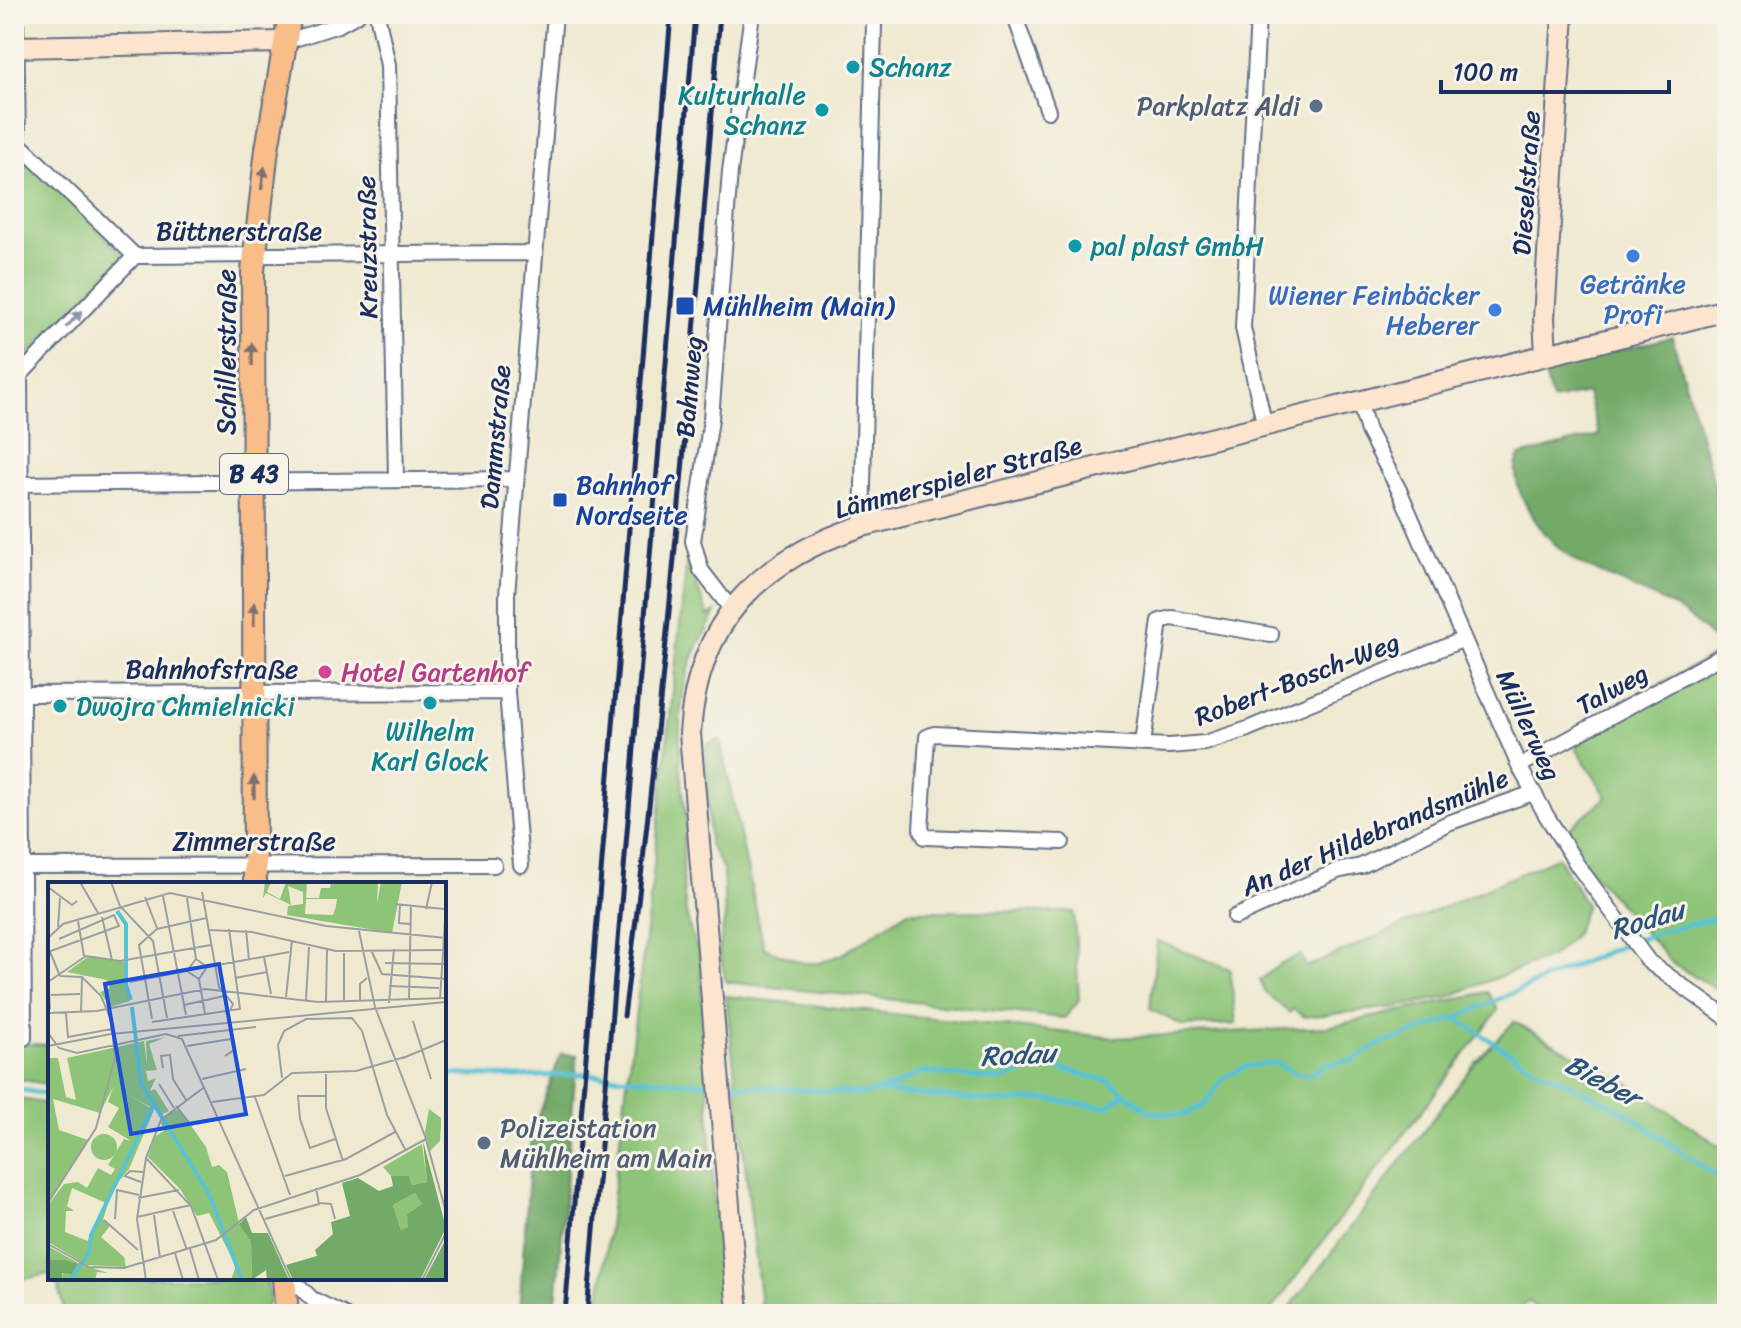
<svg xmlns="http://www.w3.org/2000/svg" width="1741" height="1328" viewBox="0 0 1741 1328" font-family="Sriracha,sans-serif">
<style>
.green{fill:#8dc477;stroke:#547a6a;stroke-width:2}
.forest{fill:#72aa68;stroke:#466c63;stroke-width:2}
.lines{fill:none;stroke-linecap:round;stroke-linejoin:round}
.stream{stroke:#59c3d4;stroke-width:5}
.street-casing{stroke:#657086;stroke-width:18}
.secondary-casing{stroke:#657086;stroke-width:24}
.primary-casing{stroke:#657086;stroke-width:26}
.street{stroke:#fff;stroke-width:14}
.secondary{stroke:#fce5cf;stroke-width:20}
.primary{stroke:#f8bd88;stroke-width:22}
.rail{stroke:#1b2f5e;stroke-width:5}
.oneway{fill:#7e6f71}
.oneway2{fill:#8d97ae}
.culture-dot{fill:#0f9aa8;stroke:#f7f3e8;stroke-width:3}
.service-dot{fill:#5c6f8a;stroke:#f7f3e8;stroke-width:3}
.shop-dot{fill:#3f7fe0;stroke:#f7f3e8;stroke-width:3}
.transit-dot{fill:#1a4fb4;stroke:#f7f3e8;stroke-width:3}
.hotel-dot{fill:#d1479c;stroke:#f7f3e8;stroke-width:3}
.labels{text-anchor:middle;stroke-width:6;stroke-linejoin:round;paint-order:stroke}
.shield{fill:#f7f3e8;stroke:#5d6a87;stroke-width:2}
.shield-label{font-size:24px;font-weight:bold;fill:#1b2f5e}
.culture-label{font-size:26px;fill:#0d838f;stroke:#f7f3e8;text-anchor:start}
.service-label{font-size:26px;fill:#4e5e75;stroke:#f7f3e8;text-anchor:end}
.street-label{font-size:26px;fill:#1b2f5e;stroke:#f7f3e8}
.shop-label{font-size:26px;fill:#366cbe;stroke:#f7f3e8}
.transit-label{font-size:26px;fill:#164399;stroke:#f7f3e8;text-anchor:start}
.hotel-label{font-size:26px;fill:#b23c85;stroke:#f7f3e8;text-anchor:start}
.water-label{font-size:28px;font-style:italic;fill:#2a547c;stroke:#f7f3e8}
.inset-river{fill:none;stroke:#59c3d4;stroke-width:4}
.inset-road{fill:none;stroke:#9a9fa2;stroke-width:2}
.view{fill:#1d4ed8;fill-opacity:0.15;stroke:#1d4ed8;stroke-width:4}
.inset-edge{fill:none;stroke:#1b2f5e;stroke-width:4}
</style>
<rect width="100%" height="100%" fill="#f7f3e8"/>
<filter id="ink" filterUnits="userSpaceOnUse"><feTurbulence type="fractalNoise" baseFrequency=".0125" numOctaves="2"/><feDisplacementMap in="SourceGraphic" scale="16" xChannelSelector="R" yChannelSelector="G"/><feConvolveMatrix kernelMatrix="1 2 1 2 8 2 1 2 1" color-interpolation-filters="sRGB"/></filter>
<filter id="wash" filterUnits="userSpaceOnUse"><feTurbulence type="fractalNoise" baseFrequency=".006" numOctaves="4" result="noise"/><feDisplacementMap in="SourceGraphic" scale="32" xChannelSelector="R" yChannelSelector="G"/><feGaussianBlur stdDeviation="1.8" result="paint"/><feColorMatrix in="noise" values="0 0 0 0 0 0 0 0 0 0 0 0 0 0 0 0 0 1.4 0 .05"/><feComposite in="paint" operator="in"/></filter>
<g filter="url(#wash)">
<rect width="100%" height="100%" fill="#efe9d0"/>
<path class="green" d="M18,150L124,256L19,364L14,359V154Z
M687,559L708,616L716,612C709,627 699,641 693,657C671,712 682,780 688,837L684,839C682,878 681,919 700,954L721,1314H598L652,883Z
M1727,648V994L1674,965L1559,836L1607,797L1567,734Z
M720,740L764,948L803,963H820L843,954L908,911L1074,912L1079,1001L1064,1018L726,982L719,952L725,917L723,869L709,844L706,743Z
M1558,857L1586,905L1575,934L1553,956L1447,997L1396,1007L1305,1017L1293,1009L1289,1013L1265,992L1260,980L1280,964L1301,955L1307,967Z
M1157,941L1230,969L1236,1024L1183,1026L1150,1009Z
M1488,992L1498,1010L1268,1314H762L726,996L1116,1038L1327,1027Z
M1514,1022L1632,1086L1727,1151V1314H1544L1528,1301L1522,1308L1530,1314H1285L1476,1062Z
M14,1043L50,1045V1085L14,1078Z
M14,1098L50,1104V1274L14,1281Z
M56,1278H267L270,1301L261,1314H65Z"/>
<path class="forest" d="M1672,337L1727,529V648L1723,650C1709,635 1695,620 1677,609C1614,573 1558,573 1522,497C1517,485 1512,468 1520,456L1599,435L1587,393L1552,400L1543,369Z
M561,1054L577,1055L555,1314H519L532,1132Z"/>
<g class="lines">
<path class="stream" d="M1456,1018L1524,1062L1625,1112L1727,1184
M444,1074L519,1077L581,1074L715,1084
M725,1084L864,1094L892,1087L922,1072L1001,1080L1029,1070L1054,1067L1109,1081L1150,1112L1184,1115L1204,1105L1223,1078L1247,1066L1276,1063L1294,1073L1311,1075L1326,1064L1353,1061L1378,1045L1456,1018L1611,950L1659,932L1727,916
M14,1088L50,1095
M883,1092L1008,1102L1042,1099L1107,1107L1124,1094"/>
</g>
</g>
<g filter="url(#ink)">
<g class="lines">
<g class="street-casing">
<path id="street" d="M16,14L18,143
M377,14L388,65L396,480
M1014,14L1048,111
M1258,14L1243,328L1265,427
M285,42L338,25L358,14
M14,146L18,143L135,256L20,375
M135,256L534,253
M20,375L24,1038
M1359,401L1368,431L1400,492L1519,766L1546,815L1578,866L1649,962L1727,1018
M14,484L515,479
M862,526L874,23L877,14
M731,609L701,570L693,541L711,419L730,171L752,14
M15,694L507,692
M1143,744L1160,621L1172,618L1271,635
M1519,766L1727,653
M1062,842L925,837L921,829L927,737L934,734L1169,746L1205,743L1245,730L1464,639
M521,865L507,692V595L555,14
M14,866L494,865
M1235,917L1337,871L1361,866L1448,823L1533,793
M291,1278L312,1299L343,1314"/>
</g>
<g class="secondary-casing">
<path id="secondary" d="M14,47L285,42
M1546,355L1544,318L1563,14
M738,1314L690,733C697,621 759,560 862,526L1727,310"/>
</g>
<g class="primary-casing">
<path id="primary" d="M255,884L253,271L267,149L290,14
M284,1278L287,1314"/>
</g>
<use href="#street" class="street"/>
<use href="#secondary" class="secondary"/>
<use href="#primary" class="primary"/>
<path class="rail" d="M624,1016C667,683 693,349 720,14
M565,1314L671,14
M587,1314L695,14"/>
</g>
<defs><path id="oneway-solid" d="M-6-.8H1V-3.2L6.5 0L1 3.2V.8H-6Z" transform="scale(2)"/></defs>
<g class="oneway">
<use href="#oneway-solid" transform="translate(263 178) rotate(-82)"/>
<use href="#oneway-solid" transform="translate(252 354) rotate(-91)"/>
<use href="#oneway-solid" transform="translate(254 614) rotate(-90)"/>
<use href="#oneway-solid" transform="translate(254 787) rotate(-90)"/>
</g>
<use class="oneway2" href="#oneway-solid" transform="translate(74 319) rotate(-46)"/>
</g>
<g class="culture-dot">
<circle cx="853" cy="67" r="8"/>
<circle cx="822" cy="110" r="8"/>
<circle cx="1075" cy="246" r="8"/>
<circle cx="430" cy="703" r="8"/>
<circle cx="60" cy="706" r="8"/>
</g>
<g class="service-dot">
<circle cx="1316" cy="106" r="8"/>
<circle cx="484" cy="1143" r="8"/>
</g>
<g class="shop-dot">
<circle cx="1633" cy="256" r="8"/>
<circle cx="1495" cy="310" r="8"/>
</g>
<g class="transit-dot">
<rect x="675" y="296" width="20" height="20" rx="4"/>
<rect x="552" y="492" width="16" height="16" rx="4"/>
</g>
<circle class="hotel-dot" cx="325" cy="672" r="8"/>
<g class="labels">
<rect class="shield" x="220" y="454" width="68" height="40" rx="6"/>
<g class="shield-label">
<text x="254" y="482">B 43</text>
</g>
<g class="culture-label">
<text x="869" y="76">Schanz</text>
<text x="806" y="104" text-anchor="end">Kulturhalle<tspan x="806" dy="30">Schanz</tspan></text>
<text x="1091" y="255">pal plast GmbH</text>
<text x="76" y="715">Dwojra Chmielnicki</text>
<text x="430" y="740" text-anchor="middle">Wilhelm<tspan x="430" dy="30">Karl Glock</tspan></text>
</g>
<g class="service-label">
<text x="1300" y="115">Parkplatz Aldi</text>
<text x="500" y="1137" text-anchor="start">Polizeistation<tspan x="500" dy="30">Mühlheim am Main</tspan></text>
</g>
<g class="street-label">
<text transform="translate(1526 183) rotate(-86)" y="9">Dieselstraße</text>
<text x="239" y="240">Büttnerstraße</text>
<text transform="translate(367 247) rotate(-91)" y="9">Kreuzstraße</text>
<text transform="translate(226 352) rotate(-90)" y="9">Schillerstraße</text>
<text transform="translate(689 387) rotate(-85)" y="9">Bahnweg</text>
<text transform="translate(495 437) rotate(-85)" y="9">Dammstraße</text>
<text transform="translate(958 477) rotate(-15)" y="9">Lämmerspieler Straße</text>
<text x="212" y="678">Bahnhofstraße</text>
<text transform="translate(1297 679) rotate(-21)" y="9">Robert-Bosch-Weg</text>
<text transform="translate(1612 689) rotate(-29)" y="9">Talweg</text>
<text transform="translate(1529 725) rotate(65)" y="9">Müllerweg</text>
<text transform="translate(1375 832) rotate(-23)" y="9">An der Hildebrandsmühle</text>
<text x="254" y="850">Zimmerstraße</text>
</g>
<g class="shop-label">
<text x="1633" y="293">Getränke<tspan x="1633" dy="30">Profi</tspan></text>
<text x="1479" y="304" text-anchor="end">Wiener Feinbäcker<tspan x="1479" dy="30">Heberer</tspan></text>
</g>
<g class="transit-label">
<text x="703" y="315">Mühlheim (Main)</text>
<text x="576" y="494">Bahnhof<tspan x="576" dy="30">Nordseite</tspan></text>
</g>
<g class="hotel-label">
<text x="341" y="681">Hotel Gartenhof</text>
</g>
<g class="water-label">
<text transform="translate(1647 919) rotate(-17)" y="10">Rodau</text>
<text transform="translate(1018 1054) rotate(-3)" y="10">Rodau</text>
<text transform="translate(1603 1080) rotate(28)" y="10">Bieber</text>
</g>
</g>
<g transform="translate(48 882)">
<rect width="398" height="398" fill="#efe9d0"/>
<path d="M217,0H223L219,10L232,17L238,0H259L258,16H271L273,6H282L283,0H330L329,21L333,0H354L344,51L239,33L240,24L255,22V10L240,4L243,23L218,11L215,16ZM258,17H289L288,24L285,33L257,32ZM41,74L77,80L82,119L62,125L52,110L62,106L59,98L19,90ZM118,155L101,162L109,188L98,189L100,199L108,196L102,209L107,207L121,229L115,232L79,212L106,228L81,287L64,308L55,338L62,344L53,355L76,375L78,385L39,383L0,360V323L16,302L30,300L39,306L50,286L63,293L67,287L60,283L76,257L83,259L60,245L71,226L60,220L65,205L52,231L5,217L11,248L40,258L0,320V176H10L18,215L28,218L19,176L96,159L99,183L98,159ZM24,306L58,321L40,359L17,350L18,329H26L19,324ZM381,227L393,236V243L392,259L382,269L377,250ZM132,228L158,265L164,285L171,283L179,290L191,341L203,360L204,398H183L188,384L161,331L149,334L132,307L100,275L106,255L116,249L113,241L123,229ZM43 265a13 13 0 1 1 26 0a13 13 0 1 1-26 0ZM374,262L379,300L364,303L361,294H343L335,285ZM367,311L374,322L359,332L361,345L353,348L345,323ZM0,364L32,382L60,391L49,390L47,398H14L16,378H0Z" fill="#8dc477" fill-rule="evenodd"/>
<path d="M375,259L398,346L372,398H245L238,383L269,374L267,368L285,352L283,340L302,334L294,301L310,296L331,309L345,304L343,294H361L364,303L379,300ZM367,311L374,322L359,332L360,345L353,348L345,323ZM198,335L204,351H220L241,398H219L218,388L204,398L203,360L191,342ZM398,357V398H376ZM0,378H16L30,382L24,392L14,391V398H0Z" fill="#72aa68" fill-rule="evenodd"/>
<path class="inset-river" d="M69,29L78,42V103L83,118M84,125L93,201L161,312L194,398M22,398L41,371L43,353L105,224"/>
<path class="inset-road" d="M32,0L50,31M63,0L72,24L105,59L119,136M0,5L24,23L29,19M154,10L171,105L185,122L182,129M115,14L138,133M97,15L109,46M139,16L148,77M347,22L396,27M352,22L351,41L362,42M378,27L384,0M54,35L64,78M30,39L36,74M10,45L12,16M161,48L204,50L288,69L398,68M198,48L201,78M311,49L327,125L377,254L398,330M0,56L15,42L122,11L278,44L398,56M0,65L12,94M323,68L334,92L398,97M0,70L71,44L66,33L11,57M216,75L223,112M148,77L159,85L151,97L139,89ZM337,81L398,82M159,85L241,70M0,89L2,127M187,96L219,90M151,97L157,132M0,100L38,74L72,79L163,63M82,100L139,89M341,104L391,106M3,113L32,112M238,115L244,58M361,117L363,23M392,117L398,23M258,118L261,65M296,118V71M312,119V102L319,96M278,120L279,67M341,121L346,67M136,123L176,114M0,131L49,129L157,107L270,120L398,116M18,131L20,155L64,147L63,143M33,131L34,95M104,137L91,63L109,47L158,36M365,139L383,197M104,140L192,127L181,47M0,151L11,166L29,171L118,152L134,157L243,398M130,154L208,145M0,164L63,152L398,120M139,164L183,157L186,168L177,174M355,176L398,158M115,186L113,174L122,173L125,197L138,218M278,192V226L295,279M234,196L230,163L236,149L258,137L304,136L314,149L339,233L357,267M154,197L198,187M111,202L126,226M277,214H250L252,237L262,266L287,257M207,215L242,313M164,220L216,213L244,191L308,189L357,175M128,224L144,244M98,276L143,324L170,398M237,294L298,277L347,250M93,300L77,294L82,289L95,290M90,316L131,308M0,321L48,246L67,176L63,138L53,114L34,95L12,94M272,321L283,322L287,337M125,329L139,368M106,333L112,376M89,335L143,323M67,337L69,308L91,313M217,337L271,322L268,306M56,338L90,368M0,362L41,385L76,386L168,358L206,328L312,293L378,257M142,367L151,398M127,371L135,398M98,398L89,337L98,276L113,238L155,206M374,398L398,351"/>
<path class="view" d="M171,82L198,232L83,252L57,102Z"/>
<rect width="398" height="398" class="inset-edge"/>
</g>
<rect width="1741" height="1328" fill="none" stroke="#f7f3e8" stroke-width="48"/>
<path d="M1441 80v12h228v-12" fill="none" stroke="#1b2f5e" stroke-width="4"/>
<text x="1453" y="80" font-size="24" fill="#1b2f5e" stroke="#f7f3e8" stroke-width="6" paint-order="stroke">100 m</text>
</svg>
